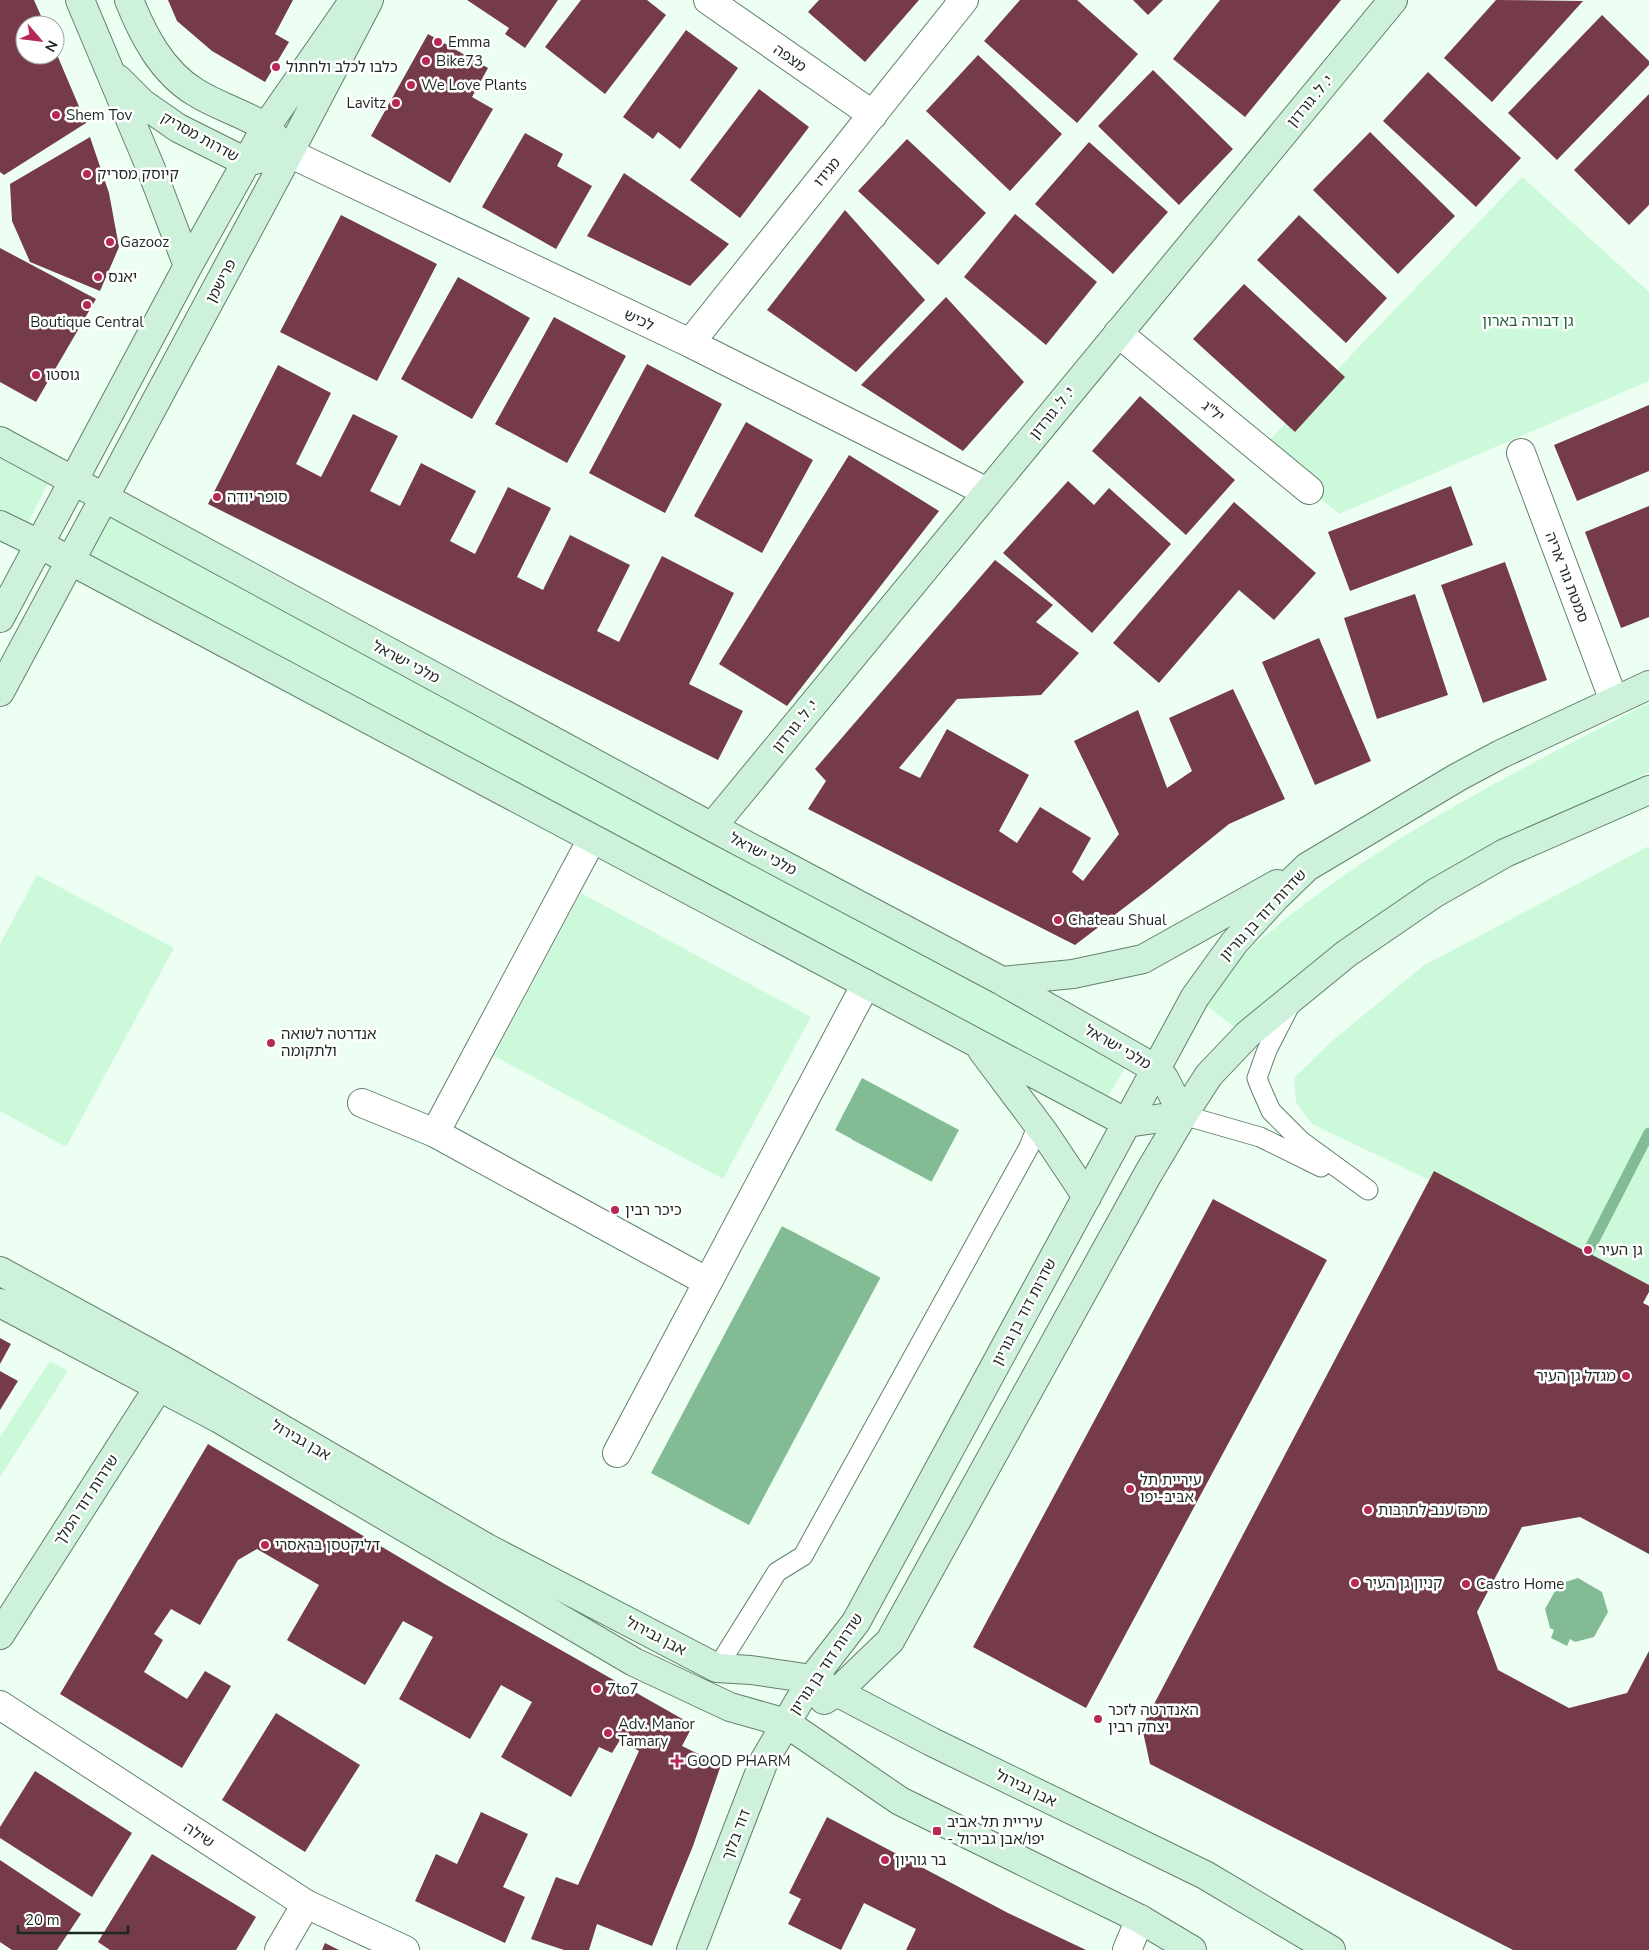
<svg xmlns="http://www.w3.org/2000/svg" width="1649" height="1950" viewBox="0 0 1649 1950" font-family="'Nunito Sans','Noto Sans Hebrew',sans-serif">
<style>
.green{fill:#cbf9d9}
.water{fill:#82bb94}
.pier{fill:#edfff2}
.lines{fill:none;stroke-linecap:round;stroke-linejoin:round}
.stream{stroke:#82bb94;stroke-width:11}
.building{fill:#753b48}
.lane-casing{stroke:#647f6c;stroke-width:21}
.street-casing{stroke:#647f6c;stroke-width:30}
.secondary-casing{stroke:#647f6c;stroke-width:30}
.lane{stroke:#fff;stroke-width:19}
.street{stroke:#fff;stroke-width:28}
.secondary{stroke:#cef1dc;stroke-width:28}
.poi-dot{fill:#b72757;stroke:#fff;stroke-width:2}
.labels{text-anchor:middle;stroke-width:5;stroke-linejoin:round;paint-order:stroke}
.poi-label{font-size:15px;fill:#1d2820;stroke:#fff;text-anchor:start}
.street-label{font-size:15px;fill:#1d2820;stroke:#fff}
.park-label{font-size:15px;fill:#1e5f3a;stroke:#fff}
</style>
<rect width="100%" height="100%" fill="#edfff2"/>
<path class="green" d="M1522,177L1649,292V381L1339,514L1260,450Z
M0,452L50,479L25,529L0,516Z
M111,513L1131,1058L1104,1103L87,558Z
M1649,703V772L1551,821L1340,943L1286,985L1237,1029L1198,999C1323,867 1489,785 1649,703Z
M1649,846V1285L1312,1124L1296,1102L1294,1078L1332,1041L1423,966Z
M37,875L174,948L66,1147L0,1111V944Z
M581,893L811,1017L723,1179L494,1056Z
M50,1361L68,1371L0,1477V1437Z"/>
<path class="water" d="M862,1078L959,1130L749,1525L651,1473L782,1226L801,1235L852,1139L835,1130Z
M1578,1578L1602,1592L1608,1612L1594,1637L1575,1642L1570,1639L1567,1646L1551,1638L1554,1630L1550,1628L1545,1609L1559,1584Z"/>
<path class="pier" d="M832,1129L934,1183L883,1279L780,1225L783,1224L800,1232L848,1141L833,1132Z"/>
<g class="lines">
<path class="stream" d="M1588,1252L1649,1133"/>
</g>
<path class="building" d="M0,0H34L45,25H25V55H55V50L86,123L4,175L0,172Z
M168,0H293L275,34L289,42L265,82L212,51L177,21Z
M467,0H558L525,48L505,34L509,28Z
M581,0H647L666,15L605,94L545,47Z
M819,0H919L865,62L808,12Z
M1020,0H1077L1138,54L1077,123L984,41Z
M1133,0H1163L1148,15Z
M1220,0H1341L1245,117L1173,59Z
M1496,0L1583,1L1492,102L1444,58Z
M1602,15L1649,61V65L1557,160L1508,113Z
M686,30L738,68L680,149L658,132L653,139L623,117Z
M428,34L488,68L472,97L493,109L450,183L371,136Z
M978,55L1062,134L1010,191L926,111Z
M1153,70L1233,149L1179,205L1098,126Z
M1428,72L1521,158L1476,207L1383,121Z
M759,89L809,127L740,218L690,180Z
M1649,94V205L1629,225L1574,170Z
M1370,132L1455,216L1398,274L1313,190Z
M525,133L563,154L557,166L592,186L556,249L482,207Z
M90,137L109,193L119,247L100,291L30,262L12,221L10,184Z
M907,139L986,213L938,265L858,191Z
M1089,142L1168,212L1113,274L1035,204Z
M624,173L729,244L690,286L587,236Z
M845,210L925,300L856,372L767,310Z
M1015,214L1097,282L1046,345L964,277Z
M341,215L437,264L377,381L280,332Z
M1299,215L1387,298L1346,343L1257,260Z
M0,248L96,299L36,402L0,382Z
M458,277L530,318L472,419L401,379Z
M1244,284L1345,377L1295,432L1193,339Z
M946,297L1024,382L963,451L861,385Z
M554,317L626,356L567,463L495,424Z
M647,364L722,404L665,513L589,473Z
M278,365L331,393L296,464L321,477L353,414L398,436L370,491L400,506L421,463L476,491L450,541L475,554L508,487L551,508L517,577L543,590L570,535L630,565L597,631L619,642L662,556L734,593L689,684L743,711L718,760L208,504Z
M1140,396L1235,480L1186,535L1092,451Z
M1649,405V471L1577,501L1554,445Z
M746,422L813,460L762,553L694,516Z
M849,455L939,511L787,706L719,664Z
M1068,481L1094,505L1109,488L1171,544L1092,633L1003,553Z
M1451,486L1473,545L1350,591L1328,532Z
M1234,502L1316,573L1274,620L1239,590L1159,683L1113,643Z
M1649,506V617L1621,628L1585,532Z
M995,560L1053,605L1036,622L1079,653L1041,695L957,699L899,768L920,778L947,729L1029,775L999,831L1017,843L1040,807L1091,838L1072,872L1083,881L1119,834L1074,741L1138,710L1167,788L1192,771L1169,718L1233,689L1285,799L1229,824L1150,888L1075,945L808,809L826,781L815,769Z
M1505,562L1547,680L1483,703L1441,585Z
M1415,594L1448,695L1377,719L1344,618Z
M1319,638L1371,761L1315,785L1262,662Z
M1434,1171L1649,1285V1292L1643,1303L1649,1306V1554L1580,1517L1522,1527L1477,1612L1498,1670L1569,1708L1627,1693L1649,1651V1950H1513L1150,1764L1142,1727Z
M1213,1199L1327,1260L1086,1708L973,1647Z
M0,1338L11,1344L0,1364Z
M0,1371L18,1381L0,1410Z
M208,1444L448,1586L693,1725L682,1746L721,1765L693,1846L652,1946L597,1924L589,1950H564L531,1939L556,1877L578,1885L639,1751L620,1740L612,1753L599,1747L571,1797L501,1757L532,1702L501,1685L470,1739L399,1699L433,1637L403,1621L365,1685L287,1640L319,1585L257,1549L238,1560L200,1625L171,1609L154,1634L163,1640L144,1672L187,1699L205,1671L231,1686L182,1768L60,1694Z
M276,1713L360,1765L305,1852L222,1800Z
M35,1771L132,1833L92,1897L0,1838V1827Z
M481,1812L528,1834L503,1887L525,1897L505,1943L415,1901L436,1854L457,1864Z
M827,1817L1008,1913L1086,1950H906L916,1929L864,1903L841,1950L788,1924L801,1899L789,1893Z
M152,1854L256,1917L236,1950H110L98,1942Z
M0,1860L81,1914L57,1950H12L0,1942Z
M325,1943L339,1950H322Z"/>
<g class="lines">
<g class="lane-casing">
<path id="lane" d="M1290,1005L1267,1050L1257,1078L1260,1086L1271,1111L1301,1141L1368,1190
M1183,1115L1260,1137L1321,1167
M717,1668L777,1572L803,1556L1029,1147L1038,1124"/>
</g>
<g class="street-casing">
<path id="street" d="M708,0L873,115
M289,153L690,343L987,492
M1118,333L1309,490
M690,343L964,0
M1521,453L1614,701
M362,1103L435,1133L592,839
M435,1133L706,1281
M617,1453L866,984
M0,1705L306,1904L405,1950
M279,1950L306,1904
M1127,1950L1140,1919"/>
</g>
<g class="secondary-casing">
<path id="secondary" d="M80,0L151,169L188,266
M129,0C143,35 162,72 195,92C217,106 243,113 265,127C270,130 274,136 278,141
M118,79L142,103L178,128L246,162L263,158
M0,441L712,827L1002,981L1156,1069L1164,1078L1183,1115
M0,525L39,544L1127,1123L1183,1115
M0,618L188,266L266,127L354,0
M0,692L289,153L369,0
M712,827L1393,0
M1002,981L1073,974L1143,959L1277,884
M982,1050L1045,1134L1087,1197
M0,1271L172,1365L487,1548L717,1668L751,1670L812,1679L932,1742L1205,1875L1331,1950
M0,1303L218,1418L634,1662L730,1707L786,1723L900,1801L1140,1919L1192,1950
M0,1635L169,1371
M824,1700L837,1692L890,1641L1148,1174L1183,1115L1209,1075L1248,1034L1346,954L1435,893L1505,853L1649,790
M691,1950L764,1761L812,1679L856,1622L1195,997L1234,943L1275,898L1307,867L1458,777L1501,754L1649,685"/>
</g>
<use href="#lane" class="lane"/>
<use href="#street" class="street"/>
<use href="#secondary" class="secondary"/>
</g>
<g class="poi-dot">
<circle cx="438" cy="42" r="5"/>
<circle cx="426" cy="61" r="5"/>
<circle cx="276" cy="67" r="5"/>
<circle cx="411" cy="85" r="5"/>
<circle cx="396" cy="103" r="5"/>
<circle cx="56" cy="115" r="5"/>
<circle cx="87" cy="174" r="5"/>
<circle cx="110" cy="242" r="5"/>
<circle cx="98" cy="277" r="5"/>
<circle cx="87" cy="305" r="5"/>
<circle cx="36" cy="375" r="5"/>
<circle cx="217" cy="497" r="5"/>
<circle cx="1058" cy="920" r="5"/>
<circle cx="271" cy="1043" r="5"/>
<circle cx="615" cy="1210" r="5"/>
<circle cx="1588" cy="1250" r="5"/>
<circle cx="1626" cy="1376" r="5"/>
<circle cx="1130" cy="1489" r="5"/>
<circle cx="1368" cy="1510" r="5"/>
<circle cx="265" cy="1545" r="5"/>
<circle cx="1355" cy="1583" r="5"/>
<circle cx="1466" cy="1584" r="5"/>
<circle cx="597" cy="1689" r="5"/>
<circle cx="1098" cy="1719" r="5"/>
<circle cx="608" cy="1733" r="5"/>
<path d="M674.5 1753.5h5v5h5v5h-5v5h-5v-5h-5v-5h5z"/>
<rect x="932" y="1826" width="10" height="10" rx="2.5"/>
<circle cx="885" cy="1860" r="5"/>
</g>
<g class="labels">
<g class="poi-label">
<text x="448" y="47">Emma</text>
<text x="436" y="66">Bike73</text>
<text x="286" y="72">כלבו לכלב ולחתול</text>
<text x="421" y="90">We Love Plants</text>
<text x="386" y="108" text-anchor="end">Lavitz</text>
<text x="66" y="120">Shem Tov</text>
<text x="97" y="179">קיוסק מסריק</text>
<text x="120" y="247">Gazooz</text>
<text x="108" y="282">יאנס</text>
<text x="87" y="327" text-anchor="middle">Boutique Central</text>
<text x="46" y="380">גוסטו</text>
<text x="227" y="502">סופר יודה</text>
<text x="1068" y="925">Chateau Shual</text>
<text x="281" y="1039">אנדרטה לשואה<tspan x="281" dy="17">ולתקומה</tspan></text>
<text x="625" y="1215">כיכר רבין</text>
<text x="1598" y="1255">גן העיר</text>
<text x="1616" y="1381" text-anchor="end">מגדל גן העיר</text>
<text x="1140" y="1485">עיריית תל<tspan x="1140" dy="17">אביב-יפו</tspan></text>
<text x="1378" y="1515">מרכז ענב לתרבות</text>
<text x="275" y="1550">דליקטסן בראסרי</text>
<text x="1365" y="1588">קניון גן העיר</text>
<text x="1476" y="1589">Castro Home</text>
<text x="607" y="1694">7to7</text>
<text x="1108" y="1715">האנדרטה לזכר<tspan x="1108" dy="17">יצחק רבין</tspan></text>
<text x="618" y="1729">Adv. Manor<tspan x="618" dy="17">Tamary</tspan></text>
<text x="687" y="1766">GOOD PHARM</text>
<text x="947" y="1827">עיריית תל אביב<tspan x="947" dy="17">- יפו/אבן גבירול</tspan></text>
<text x="895" y="1865">בר גוריון</text>
</g>
<g class="street-label">
<text transform="translate(790 58) rotate(35)" y="5">מצפה</text>
<text transform="translate(1310 101) rotate(-50)" y="5">י. ל. גורדון</text>
<text transform="translate(200 137) rotate(29)" y="5">שדרות מסריק</text>
<text transform="translate(827 172) rotate(-51)" y="5">מגידו</text>
<text transform="translate(221 281) rotate(-62)" y="5">פרישמן</text>
<text transform="translate(639 320) rotate(25)" y="5">לכיש</text>
<text transform="translate(1213 411) rotate(39)" y="5">יל"ג</text>
<text transform="translate(1052 413) rotate(-51)" y="5">י. ל. גורדון</text>
<text transform="translate(1567 577) rotate(69)" y="5">סמטת גור אריה</text>
<text transform="translate(406 662) rotate(28)" y="5">מלכי ישראל</text>
<text transform="translate(795 726) rotate(-51)" y="5">י. ל. גורדון</text>
<text transform="translate(763 854) rotate(28)" y="5">מלכי ישראל</text>
<text transform="translate(1263 915) rotate(-47)" y="5">שדרות דוד בן גוריון</text>
<text transform="translate(1118 1047) rotate(30)" y="5">מלכי ישראל</text>
<text transform="translate(1024 1312) rotate(-62)" y="5">שדרות דוד בן גוריון</text>
<text transform="translate(301 1440) rotate(30)" y="5">אבן גבירול</text>
<text transform="translate(86 1500) rotate(-57)" y="5">שדרות דוד המלך</text>
<text transform="translate(656 1636) rotate(28)" y="5">אבן גבירול</text>
<text transform="translate(826 1664) rotate(-56)" y="5">שדרות דוד בן גוריון</text>
<text transform="translate(1026 1788) rotate(26)" y="5">אבן גבירול</text>
<text transform="translate(199 1835) rotate(33)" y="5">שילה</text>
<text transform="translate(736 1835) rotate(-69)" y="5">דוד בלוך</text>
</g>
<g class="park-label">
<text x="1528" y="326">גן דבורה בארון</text>
</g>
</g>
<g transform="translate(40 40) rotate(118)"><circle r="24" fill="#ffffff" stroke="#a5a9a6"/>
<path d="M0-4L9 19L0 12L-9 19Z" fill="#b72757"/>
<text y="-8" font-size="14" font-weight="bold" text-anchor="middle" fill="#1d2820">N</text>
</g>
<path d="M18 1925v8h110v-8" fill="none" stroke="#1d2820" stroke-width="2.5"/>
<text x="25" y="1925" font-size="15" fill="#1d2820" stroke="#ffffff" stroke-width="4" paint-order="stroke">20 m</text>
</svg>
